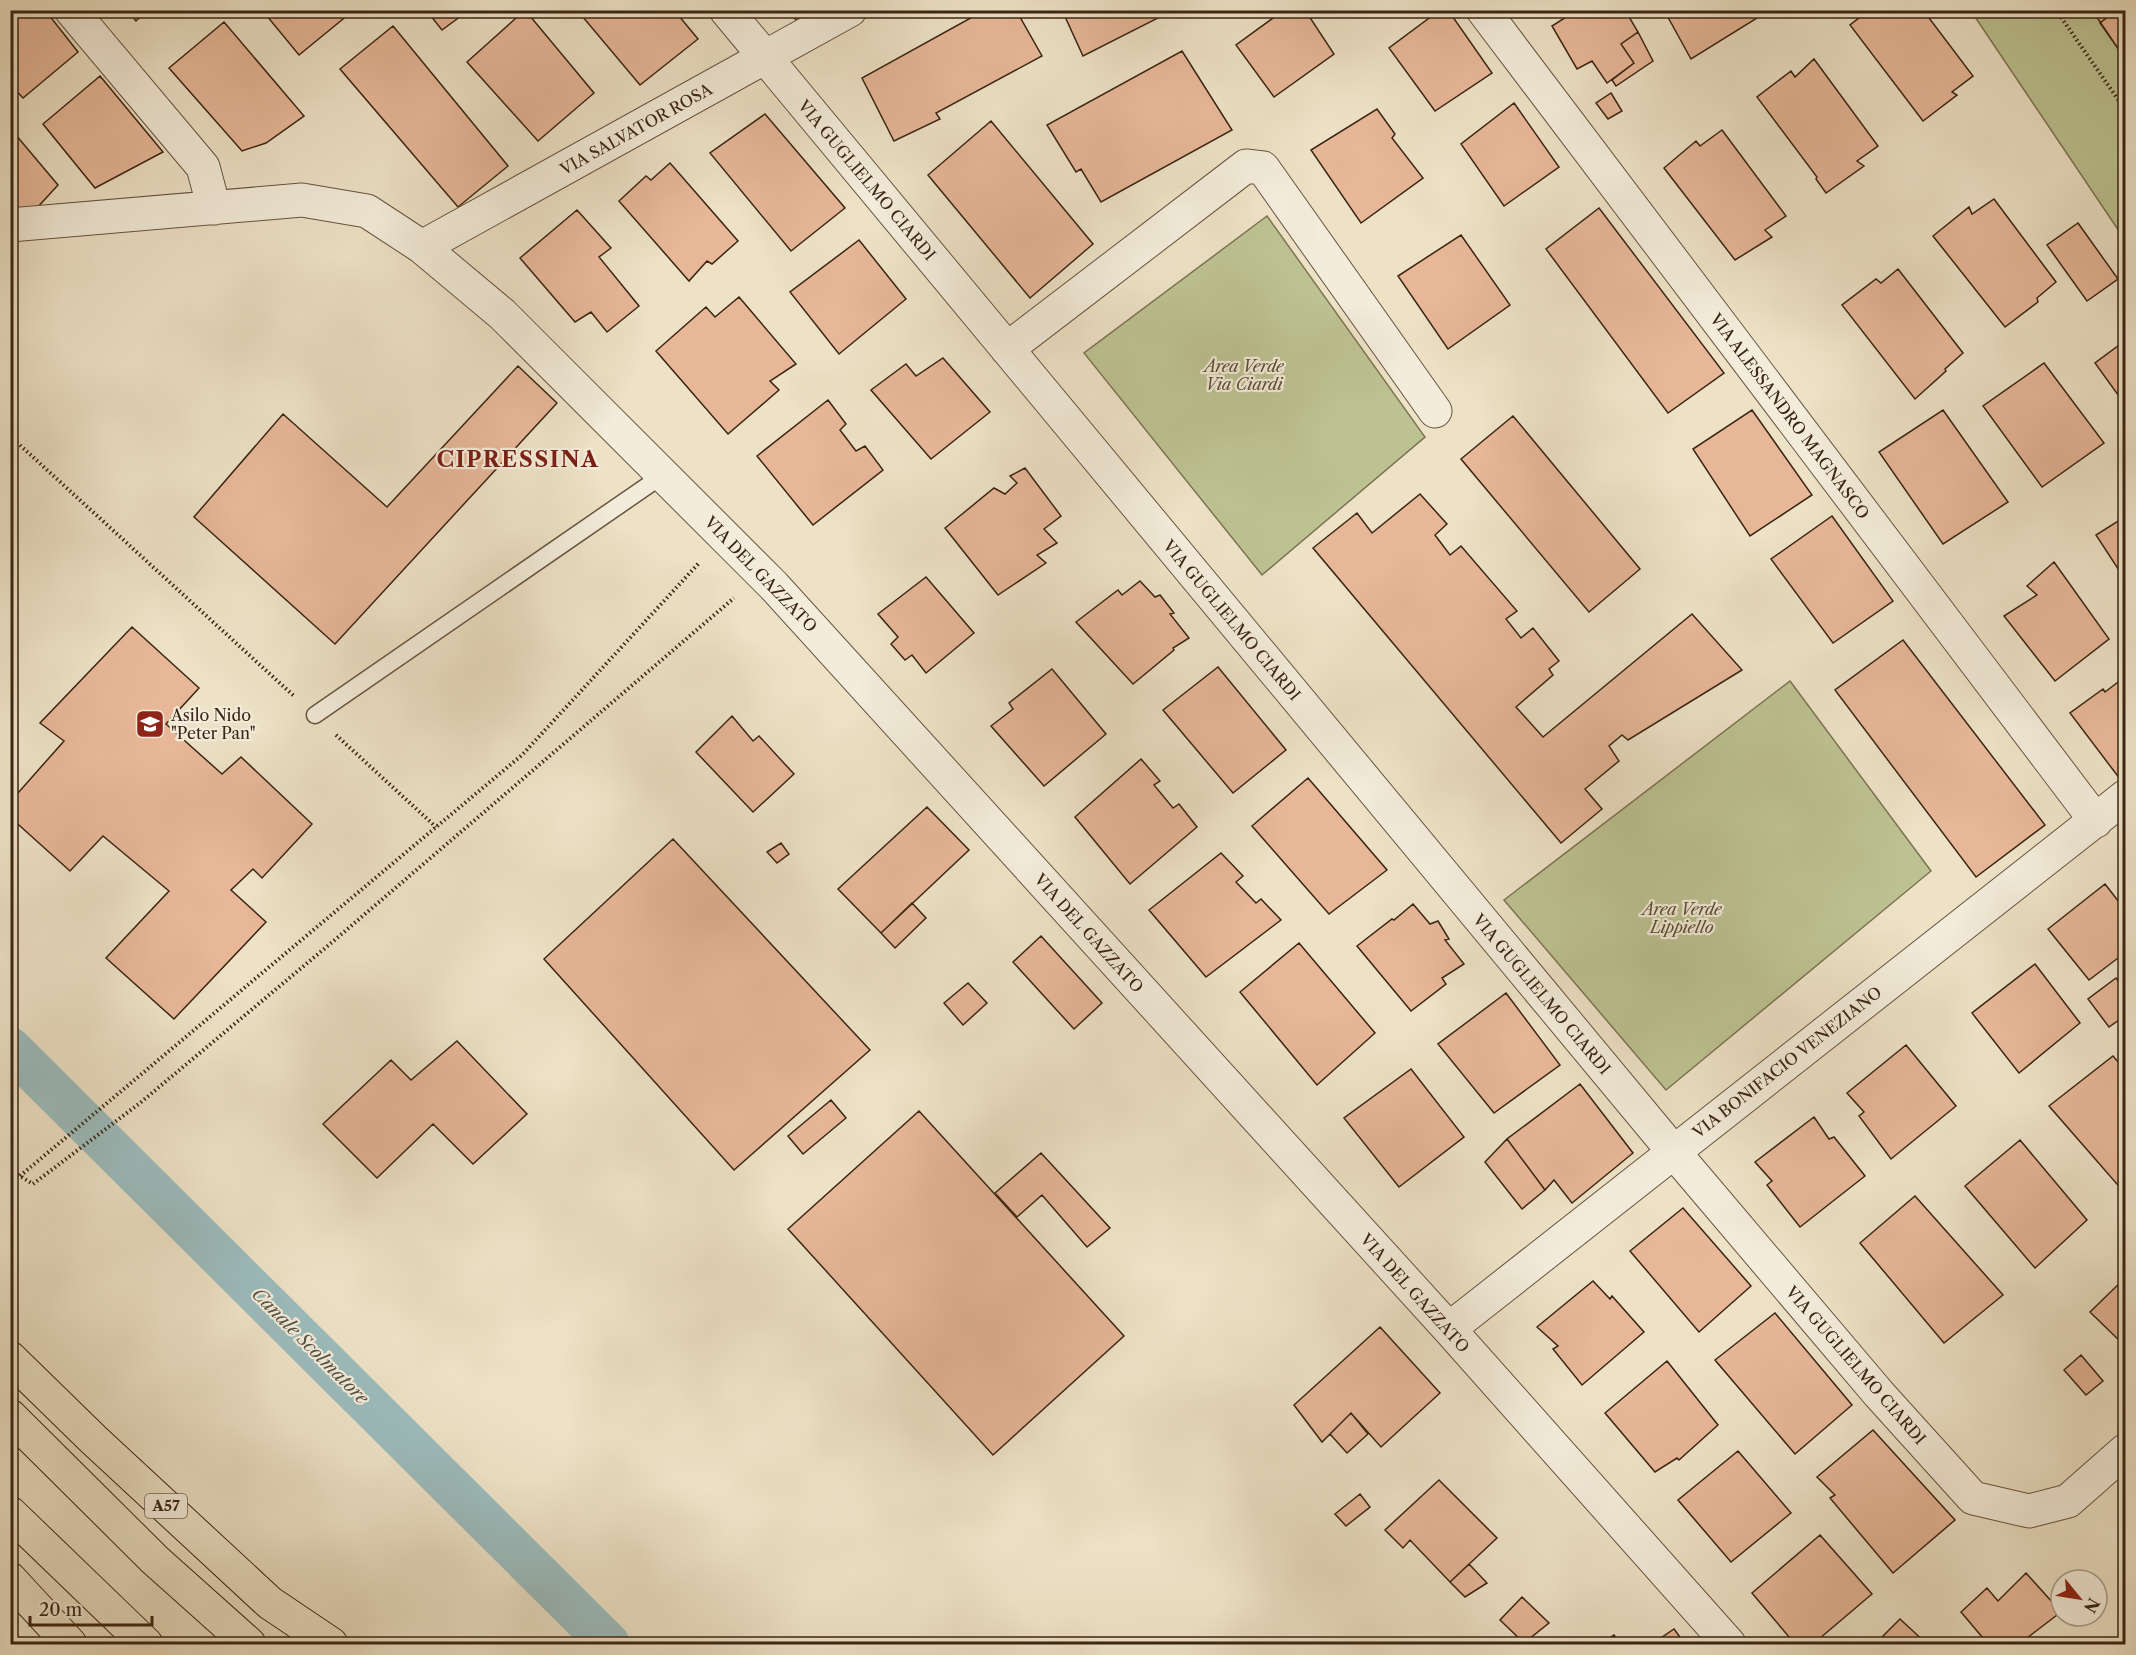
<svg xmlns="http://www.w3.org/2000/svg" width="2136" height="1655" viewBox="0 0 2136 1655" font-family="'Libre Caslon Text',serif">
<style>
.green{fill:#bdc292;stroke:#7c7452;stroke-width:1.5}
.lines{fill:none;stroke-linecap:round;stroke-linejoin:round}
.canal{stroke:#9cbcbd;stroke-width:42}
.building{fill:#e7b798;stroke:#3a2513;stroke-width:1.5}
.lane-casing{stroke:#675440;stroke-width:19}
.street-casing{stroke:#675440;stroke-width:35}
.highway-casing{stroke:#3a2513;stroke-width:35}
.path{stroke:#3a2513;stroke-width:4;stroke-dasharray:1.5 3;stroke-linecap:butt}
.lane{stroke:#f3ecda;stroke-width:16}
.street{stroke:#f3ecda;stroke-width:33}
.highway{stroke:#ede2c6;stroke-width:33}
.labels{text-anchor:middle;stroke-width:4.5;stroke-linejoin:round;paint-order:stroke}
.shield{fill:#f3ecda;stroke:#72614f;stroke-width:1.5}
.shield-label{font-size:15px;font-weight:bold;fill:#3a2513}
.street-label{font-size:16px;fill:#3a2513;stroke:#f3ecda}
.park-label{font-size:16px;font-style:italic;fill:#5b4c33;stroke:#f3ecda}
.poi-label{font-size:16px;fill:#3a2513;stroke:#f3ecda;text-anchor:start}
.water-label{font-size:18px;font-style:italic;fill:#575246;stroke:#f3ecda}
.district-label{font-size:22px;font-weight:bold;letter-spacing:1.5px;fill:#7a1f14;stroke:#f3ecda}
</style>
<rect width="100%" height="100%" fill="#ede2c6"/>
<filter id="stains"><feTurbulence type="fractalNoise" baseFrequency=".00333" numOctaves="4"/><feColorMatrix values="0 0 0 0 .2 0 0 0 0 .09 0 0 0 0 .02 0 0 0 .5 -.17"/></filter>
<radialGradient id="worn" r=".72"><stop offset=".6" stop-color="#630" stop-opacity="0"/><stop offset="1" stop-color="#630" stop-opacity=".3"/></radialGradient>
<path class="green" d="M1971,11H2125V240Z
M1267,216L1425,437L1262,575L1084,353Z
M1790,681L1931,871L1666,1090L1504,900Z"/>
<g class="lines">
<path class="canal" d="M10,1048L609,1644"/>
</g>
<path class="building" d="M10,10H45L78,52L23,98L10,84Z
M127,10H148L136,21Z
M262,10H354L299,55Z
M426,10H469L442,30Z
M525,10L594,93L538,141L467,62Z
M577,10H674L698,39L640,85Z
M787,10H810L797,21Z
M985,10H1016L1042,56L936,113L940,119L894,141L862,78Z
M1062,10H1154L1158,18L1083,56Z
M1284,10H1305L1334,54L1274,97L1236,45Z
M1363,10H1377L1368,17Z
M1440,10H1448L1492,73L1435,111L1389,48Z
M1577,10H1625L1638,32L1621,44L1634,63L1607,83L1592,61L1577,69L1552,26Z
M1664,10H1770L1691,59Z
M1869,10H1923L1973,76L1952,92L1957,95L1923,121L1850,25Z
M2092,10H2126V50L2121,53Z
M2117,10H2126V49L2121,53L2100,23Z
M224,22L304,116L266,143L242,151L169,68Z
M393,26L508,166L458,207L340,69Z
M1638,32L1653,61L1616,86L1612,80L1634,63L1621,44Z
M1182,51L1232,130L1101,202L1081,169L1076,172L1047,125Z
M1814,59L1878,146L1857,161L1864,166L1826,193L1816,179L1817,177L1757,97L1791,71L1795,77Z
M100,76L163,152L95,188L43,124Z
M1611,93L1622,111L1608,119L1596,103Z
M1514,103L1559,167L1504,206L1461,144Z
M1377,109L1395,134L1392,138L1423,178L1361,223L1311,150Z
M765,114L845,208L791,251L710,153Z
M991,121L1093,244L1030,298L928,175Z
M10,128L58,185L36,209L10,210Z
M1722,130L1786,216L1765,230L1772,237L1735,260L1664,168L1696,141L1700,146Z
M670,163L738,241L712,264L707,261L689,281L619,201L646,176L651,180Z
M1994,199L2056,282L2037,298L2038,302L2005,327L1933,236L1969,207L1972,214Z
M1599,208L1724,373L1668,413L1546,249Z
M577,210L611,248L599,257L639,306L607,332L591,312L575,322L520,258Z
M2078,223L2118,279L2087,301L2047,245Z
M1461,235L1510,305L1448,349L1398,276Z
M859,240L906,299L839,354L790,292Z
M1898,269L1963,353L1945,369L1946,371L1915,399L1842,305L1876,279L1881,283Z
M739,297L796,364L770,381L779,390L728,434L656,351L706,307L715,317Z
M2126,340V406L2095,363Z
M943,358L990,412L931,459L871,390L906,364L916,376Z
M2044,363L2104,443L2042,487L1983,406Z
M518,366L557,403L335,644L194,517L283,414L387,507Z
M828,400L846,424L840,430L856,451L865,446L883,470L813,525L757,456Z
M1752,410L1812,495L1750,536L1693,449Z
M1943,410L2008,502L1943,544L1879,452Z
M1513,416L1640,569L1589,612L1461,459Z
M1025,468L1061,516L1044,529L1057,543L1037,555L1046,563L998,595L945,528L994,488L1005,494L1017,483L1010,476Z
M1420,494L1447,524L1435,535L1450,555L1461,546L1517,611L1506,619L1521,638L1533,628L1559,661L1549,669L1553,675L1516,707L1543,737L1692,614L1742,670L1628,740L1622,735L1609,746L1619,761L1585,789L1602,809L1561,843L1313,548L1357,513L1372,533Z
M1832,516L1893,601L1833,643L1771,559Z
M2126,516V581L2096,535Z
M2054,562L2109,639L2055,681L2004,616L2037,595L2027,586Z
M926,577L974,633L926,673L912,655L905,660L891,644L898,637L878,614Z
M1140,581L1155,597L1160,595L1174,613L1170,614L1189,638L1173,648L1174,650L1133,684L1076,622L1118,590L1122,595Z
M132,627L199,688L166,724L222,774L241,757L312,824L262,878L253,869L231,890L266,922L174,1019L106,958L169,891L103,836L70,871L10,817V802L64,741L40,723Z
M1903,640L2045,825L1976,877L1835,690Z
M1218,667L1286,750L1233,793L1163,710Z
M1052,669L1106,734L1044,786L991,726L1013,709L1009,703Z
M2126,676V775L2120,779L2070,713L2103,689L2105,692Z
M732,716L753,741L759,736L794,774L753,812L696,752Z
M1141,759L1160,781L1154,785L1173,808L1179,804L1197,827L1130,884L1075,817Z
M1308,778L1387,870L1329,914L1252,826Z
M927,807L969,850L881,933L838,889Z
M673,839L870,1050L734,1170L544,959Z
M781,843L789,854L777,863L767,852Z
M1221,853L1243,876L1236,882L1256,903L1261,899L1281,920L1206,977L1149,910Z
M2105,884L2126,911V952L2089,980L2048,929Z
M912,903L926,918L895,948L881,933Z
M1413,904L1430,924L1438,921L1449,939L1445,940L1464,964L1442,978L1446,984L1411,1011L1357,946L1392,919L1394,920Z
M1041,936L1102,1003L1074,1029L1013,962Z
M1299,943L1375,1033L1317,1085L1240,992Z
M2035,964L2080,1023L2019,1073L1972,1013Z
M2116,978L2126,991V1015L2109,1027L2088,999Z
M968,983L987,1003L963,1025L944,1003Z
M1506,993L1560,1065L1494,1113L1438,1044Z
M457,1041L527,1114L473,1164L433,1124L377,1178L323,1124L391,1060L411,1080Z
M1906,1045L1956,1106L1891,1159L1859,1116L1864,1112L1847,1093Z
M2113,1056L2126,1071V1190L2123,1191L2049,1106Z
M1411,1069L1464,1137L1399,1187L1344,1118Z
M1580,1084L1633,1153L1572,1203L1554,1180L1545,1190L1507,1139Z
M831,1100L846,1118L803,1154L788,1136Z
M919,1111L1124,1336L993,1455L788,1229Z
M1814,1117L1829,1139L1834,1137L1865,1176L1800,1227L1767,1185L1772,1181L1755,1162Z
M1507,1139L1545,1190L1522,1209L1485,1162Z
M2020,1140L2087,1220L2035,1268L1965,1186Z
M1041,1153L1110,1228L1087,1247L1042,1195L1017,1217L995,1193Z
M1915,1196L2003,1295L1944,1343L1860,1243Z
M1683,1208L1751,1286L1699,1332L1630,1251Z
M2126,1277V1347L2090,1312Z
M1593,1281L1610,1299L1612,1296L1644,1332L1582,1385L1553,1349L1558,1346L1537,1327Z
M1775,1313L1852,1405L1795,1454L1715,1360Z
M1380,1327L1440,1393L1381,1447L1351,1413L1322,1442L1294,1405Z
M2081,1355L2103,1381L2086,1395L2064,1370Z
M1667,1361L1718,1425L1679,1460L1677,1458L1655,1472L1605,1413Z
M1351,1413L1368,1434L1347,1453L1330,1434Z
M1873,1430L1955,1520L1893,1573L1830,1498L1835,1495L1817,1477Z
M1738,1451L1791,1513L1731,1562L1678,1500Z
M1439,1480L1497,1538L1450,1582L1410,1540L1403,1548L1385,1530Z
M1360,1494L1370,1507L1346,1526L1335,1514Z
M1820,1535L1872,1594L1813,1644H1795L1752,1593Z
M1469,1564L1487,1583L1465,1597L1450,1582Z
M2026,1573L2061,1612L2019,1644H1988L1961,1612L1987,1588L1998,1601Z
M1522,1597L1549,1623L1524,1643L1500,1620Z
M1900,1619L1927,1644H1875Z
M1674,1629L1685,1644H1652Z
M1614,1635L1621,1644H1600Z"/>
<g class="lines">
<g class="lane-casing">
<path id="lane" d="M315,715L663,475"/>
</g>
<g class="street-casing">
<path id="street" d="M71,10L203,167L214,208
M726,10L1673,1151L1879,1394L1973,1498L2029,1511L2068,1501L2126,1450
M1483,10L2096,821
M10,225L302,200L367,211L422,247L502,314L774,586L1449,1329L1729,1644
M422,247L850,10
M1007,349L1246,166L1263,168L1435,411
M1449,1329L2126,796"/>
</g>
<g class="highway-casing">
<path id="highway" d="M10,1358L94,1440L270,1603L331,1644
M10,1416L155,1560L249,1644
M10,1513L146,1644
M10,1579L70,1644"/>
</g>
<path class="path" d="M2056,10L2126,111
M10,436L295,697
M336,735L436,827
M10,1170L33,1184L140,1103L330,944L734,598
M20,1176L522,755L699,563"/>
<use href="#lane" class="lane"/>
<use href="#street" class="street"/>
<use href="#highway" class="highway"/>
</g>
<defs>
<g id="school-square" transform="scale(1.5)"><rect x="-9" y="-9" width="18" height="18" rx="4" fill="#8f2418" stroke="#f3ecda"/><path d="M0-5L7-2L0 1L-7-2ZM-4 1L0 2.5L4 1V4Q0 6-4 4Z" fill="#fff"/></g>
</defs>
<g fill-rule="evenodd">
<use href="#school-square" x="150" y="724"/>
</g>
<g class="labels">
<rect class="shield" x="145" y="1494" width="42" height="24" rx="4.5"/>
<g class="shield-label">
<text x="166" y="1511">A57</text>
</g>
<g class="street-label">
<text transform="translate(636 129) rotate(-29)" y="6">VIA SALVATOR ROSA</text>
<text transform="translate(867 180) rotate(50)" y="6">VIA GUGLIELMO CIARDI</text>
<text transform="translate(1790 416) rotate(53)" y="6">VIA ALESSANDRO MAGNASCO</text>
<text transform="translate(761 574) rotate(46)" y="6">VIA DEL GAZZATO</text>
<text transform="translate(1232 620) rotate(50)" y="6">VIA GUGLIELMO CIARDI</text>
<text transform="translate(1089 933) rotate(48)" y="6">VIA DEL GAZZATO</text>
<text transform="translate(1542 994) rotate(50)" y="6">VIA GUGLIELMO CIARDI</text>
<text transform="translate(1787 1062) rotate(-38)" y="6">VIA BONIFACIO VENEZIANO</text>
<text transform="translate(1415 1293) rotate(48)" y="6">VIA DEL GAZZATO</text>
<text transform="translate(1856 1365) rotate(49)" y="6">VIA GUGLIELMO CIARDI</text>
</g>
<g class="park-label">
<text x="1244" y="372">Area Verde<tspan x="1244" dy="18">Via Ciardi</tspan></text>
<text x="1682" y="915">Area Verde<tspan x="1682" dy="18">Lippiello</tspan></text>
</g>
<g class="poi-label">
<text x="171" y="721">Asilo Nido<tspan x="171" dy="18">"Peter Pan"</tspan></text>
</g>
<g class="water-label">
<text transform="translate(310 1346) rotate(45)" y="6">Canale Scolmatore</text>
</g>
<g class="district-label">
<text x="518" y="467">CIPRESSINA</text>
</g>
</g>
<rect width="2136" height="1655" fill="none" stroke="#ede2c6" stroke-width="36"/>
<rect x="12" y="12" width="2112" height="1631" fill="none" stroke="#3a2513" stroke-width="3"/>
<rect x="18" y="18" width="2100" height="1619" fill="none" stroke="#3a2513" stroke-width="1.5"/>
<g transform="translate(2079 1598) rotate(120)"><circle r="28" fill="#f3ecda" stroke="#a99c8a" stroke-width="1.5"/>
<path d="M0-4.5L10 22L0 15L-10 22Z" fill="#8f2418"/>
<text y="-9" font-size="16" font-weight="bold" text-anchor="middle" fill="#3a2513">N</text>
</g>
<path d="M30 1616v9h122v-9" fill="none" stroke="#3a2513" stroke-width="3"/>
<text x="39" y="1616" font-size="18" fill="#3a2513" stroke="#f3ecda" stroke-width="4.5" paint-order="stroke">20 m</text>
<rect width="100%" height="100%" filter="url(#stains)"/>
<rect width="100%" height="100%" fill="url(#worn)"/>
</svg>
